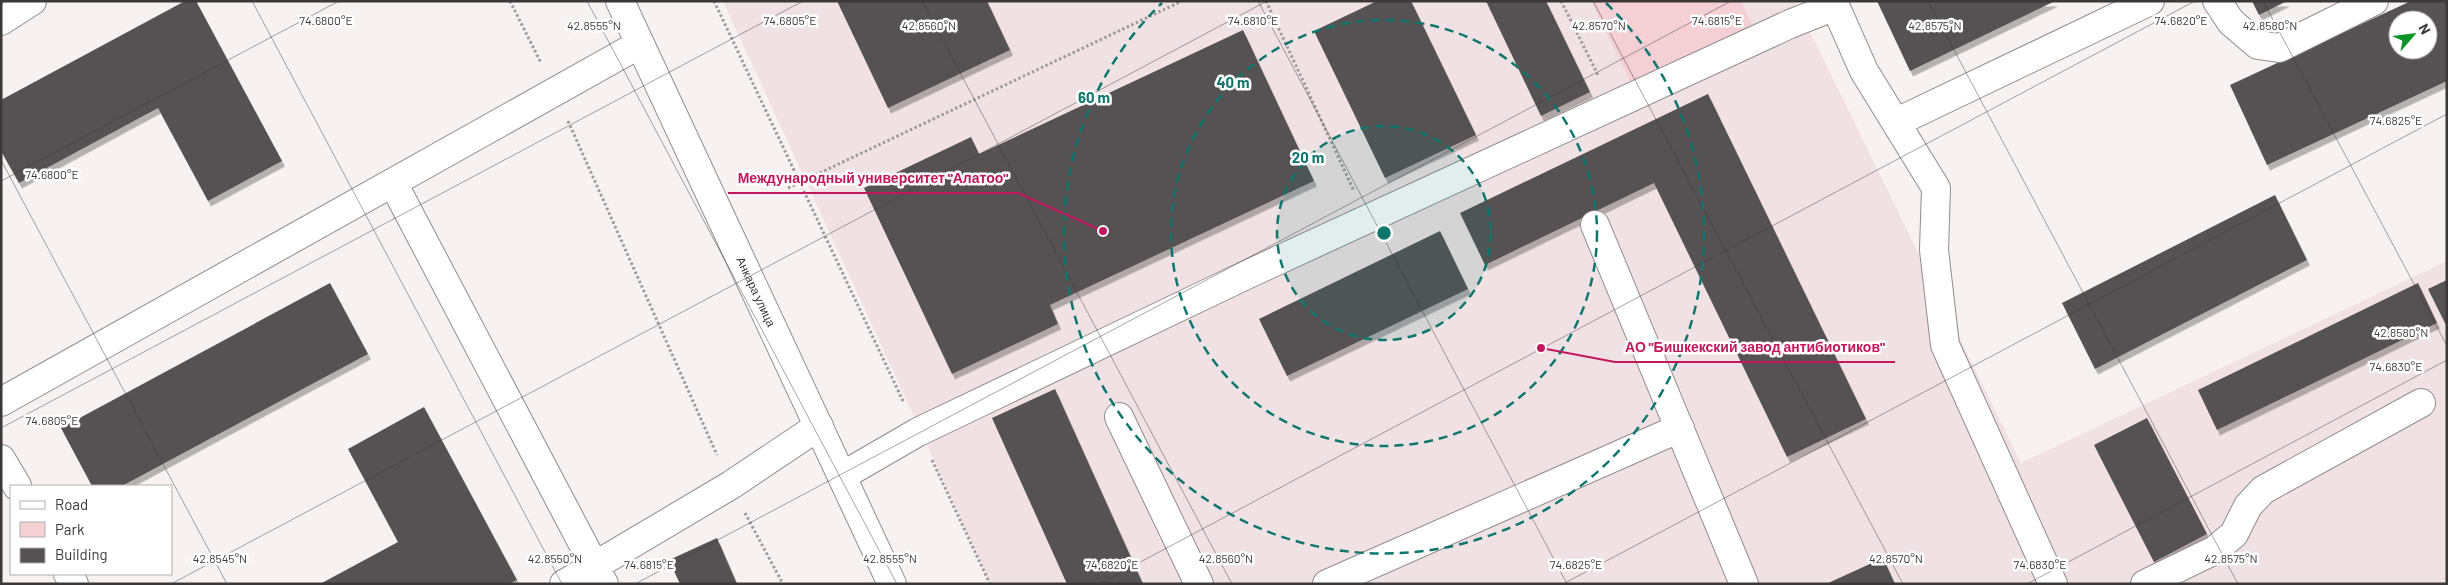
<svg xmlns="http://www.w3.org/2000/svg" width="2448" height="585" viewBox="0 0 2448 585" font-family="Barlow,sans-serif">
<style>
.built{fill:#f0e2e4}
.green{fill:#f4d0d5}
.building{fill:#565152;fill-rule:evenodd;filter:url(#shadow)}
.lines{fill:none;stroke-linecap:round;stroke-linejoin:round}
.minor-casing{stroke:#928c8d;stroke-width:30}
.major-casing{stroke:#928c8d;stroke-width:30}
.path{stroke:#a09b9b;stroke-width:3;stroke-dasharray:2.5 2.5;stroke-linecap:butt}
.minor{stroke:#fff;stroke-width:28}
.major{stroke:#fff;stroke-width:28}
.ticks{fill:none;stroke:#3b3839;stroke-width:1;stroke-opacity:0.45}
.ring{fill:none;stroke:#0f766e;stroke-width:2.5;stroke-dasharray:9 6}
.labels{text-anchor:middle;stroke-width:5;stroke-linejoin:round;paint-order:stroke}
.street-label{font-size:12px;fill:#3b3839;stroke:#fff}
.ticks-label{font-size:12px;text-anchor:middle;fill:#3b3839;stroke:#fff;stroke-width:5;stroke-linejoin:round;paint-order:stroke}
.centre{fill:#0f766e;stroke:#fff;stroke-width:2.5}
.ring-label{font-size:15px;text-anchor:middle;font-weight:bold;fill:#0f766e;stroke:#fff;stroke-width:5;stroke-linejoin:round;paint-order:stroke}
.leader{fill:none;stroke:#c2185b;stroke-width:2}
.callout-dot{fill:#c2185b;stroke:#fff;stroke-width:2}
.callout-label{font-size:14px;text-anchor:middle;font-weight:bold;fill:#c2185b;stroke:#fff;stroke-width:5;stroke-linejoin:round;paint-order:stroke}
</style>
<defs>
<filter id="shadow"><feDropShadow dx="3" dy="5.5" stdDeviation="0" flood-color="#0004"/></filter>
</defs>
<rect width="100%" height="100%" fill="#f7f1f1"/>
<path class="built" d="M723,1H1795L2021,463L2447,261V584H991Z"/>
<path class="green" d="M1591,1H1741L1755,31L1634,89Z"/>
<path class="building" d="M185,1H196L282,161L208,201L158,108L19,183L1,151V100Z
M837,1H987L1010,50L888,108Z
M1377,1H1411L1476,135L1385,178L1314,31Z
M1486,1H1546L1590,92L1541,116Z
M1877,1H2055L1910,71Z
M2252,1H2287L2259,15Z
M2411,1H2447V81L2267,165L2230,85ZM2398,20H2428V50H2398Z
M1243,30L1314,181L1050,305L1058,324L952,374L864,188L971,137L979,154Z
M1708,94L1866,419L1787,457L1654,183L1485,265L1460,213Z
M2275,195L2307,260L2095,369L2062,303Z
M1440,231L1468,289L1287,376L1259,319Z
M2447,280V327L2428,289Z
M330,283L368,354L122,486H92L61,428Z
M2418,283L2437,323L2217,430L2198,390Z
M1055,389L1143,584H1067L992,418Z
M424,407L517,580L509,584H320L398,542L348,449Z
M2147,418L2207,534L2154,562L2094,445Z
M717,538L737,584H680L669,560Z
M1883,558L1895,584H1826Z"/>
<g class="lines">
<g class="minor-casing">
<path id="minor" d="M1833,1L1864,71L1936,188L1934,250L1945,345L2053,584
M2217,1L2231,22L2258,45L2279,48L2374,1
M1,21L32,1
M1897,122L2150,1
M393,183L604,584
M1595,225L1744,584
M1,402L640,44
M1119,417L1199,584
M1,459L17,486
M842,476L918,432L1244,276L1790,24L1835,6
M68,574L74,584
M564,584L731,485L819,426
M1327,584L1680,428
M2145,584L2215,550L2234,534L2248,506L2263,490L2421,403"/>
</g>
<g class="major-casing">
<g id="major">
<path id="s1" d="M620,1L892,584"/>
</g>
</g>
<path class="path" d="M510,1L541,63
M714,1L904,403
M1266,1L1354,191
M1561,1L1599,77
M568,121L717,455
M788,188L1182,1
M932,460L990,584
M745,513L783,584"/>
<use href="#minor" class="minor"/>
<use href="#major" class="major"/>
</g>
<path class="ticks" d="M252,1L562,584M587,1L897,584M922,1L1232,584M1258,1L1567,584M1593,1L1903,584M1928,1L2238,584M2263,1L2447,346M1,160L227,584M1,181L339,1M1,428L803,1M171,584L1267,1M635,584L1731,1M1099,584L2195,1M1563,584L2447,114M2027,584L2447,360"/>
<circle cx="1384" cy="233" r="107" fill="#0f766e" fill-opacity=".12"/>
<g class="ring">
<circle cx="1384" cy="233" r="107"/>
<circle cx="1384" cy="233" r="213"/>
<path d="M1606 3A320 320 0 1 1 1162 3"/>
</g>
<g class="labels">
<g class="street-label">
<text dy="4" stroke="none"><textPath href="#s1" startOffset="321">Анкара улица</textPath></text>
</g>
</g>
<g class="ticks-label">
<text x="790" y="25">74.6805°E</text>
<text x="1253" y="25">74.6810°E</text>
<text x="1717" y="25">74.6815°E</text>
<text x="2181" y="25">74.6820°E</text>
<text x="326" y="25">74.6800°E</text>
<text x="594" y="30">42.8555°N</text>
<text x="929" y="30">42.8560°N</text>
<text x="1599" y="30">42.8570°N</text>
<text x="1935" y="30">42.8575°N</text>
<text x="2270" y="30">42.8580°N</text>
<text x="2396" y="125">74.6825°E</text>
<text x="52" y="179">74.6800°E</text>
<text x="2401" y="337">42.8580°N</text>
<text x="2396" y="371">74.6830°E</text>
<text x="52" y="425">74.6805°E</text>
<text x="220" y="563">42.8545°N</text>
<text x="555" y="563">42.8550°N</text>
<text x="890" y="563">42.8555°N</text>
<text x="1226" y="563">42.8560°N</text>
<text x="1896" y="563">42.8570°N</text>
<text x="2231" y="563">42.8575°N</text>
<text x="649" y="569">74.6815°E</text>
<text x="1112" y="569">74.6820°E</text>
<text x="1576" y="569">74.6825°E</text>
<text x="2040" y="569">74.6830°E</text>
</g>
<circle cx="1384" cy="233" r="8" class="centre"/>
<g class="ring-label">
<text x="1233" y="88">40 m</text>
<text x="1094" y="103">60 m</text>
<text x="1308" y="163">20 m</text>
</g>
<path class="leader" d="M1103 231L1018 193H728M1541 348L1615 362H1895"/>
<g class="callout-dot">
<circle cx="1103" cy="231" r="5"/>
<circle cx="1541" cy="348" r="5"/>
</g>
<g class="callout-label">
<text x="873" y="183">Международный университет "Алатоо"</text>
<text x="1755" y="352">АО "Бишкекский завод антибиотиков"</text>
</g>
<rect width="2448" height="585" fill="none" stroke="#3b3839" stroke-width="5"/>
<rect x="10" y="485" width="162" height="90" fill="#ffffff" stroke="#b1afb0"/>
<rect x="20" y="501" width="25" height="8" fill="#ffffff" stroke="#b1afb0"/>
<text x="55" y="510" font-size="15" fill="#3b3839">Road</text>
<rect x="20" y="522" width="25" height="15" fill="#f4d0d5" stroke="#b1afb0"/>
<text x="55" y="535" font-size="15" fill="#3b3839">Park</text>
<rect x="20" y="548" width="25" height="15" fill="#565152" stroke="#b1afb0"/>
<text x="55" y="560" font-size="15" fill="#3b3839">Building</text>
<g transform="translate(2413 35) rotate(62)"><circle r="24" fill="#ffffff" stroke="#b1afb0"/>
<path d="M0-4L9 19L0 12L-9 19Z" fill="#0b9529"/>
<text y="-8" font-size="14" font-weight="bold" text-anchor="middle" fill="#3b3839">N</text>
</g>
</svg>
